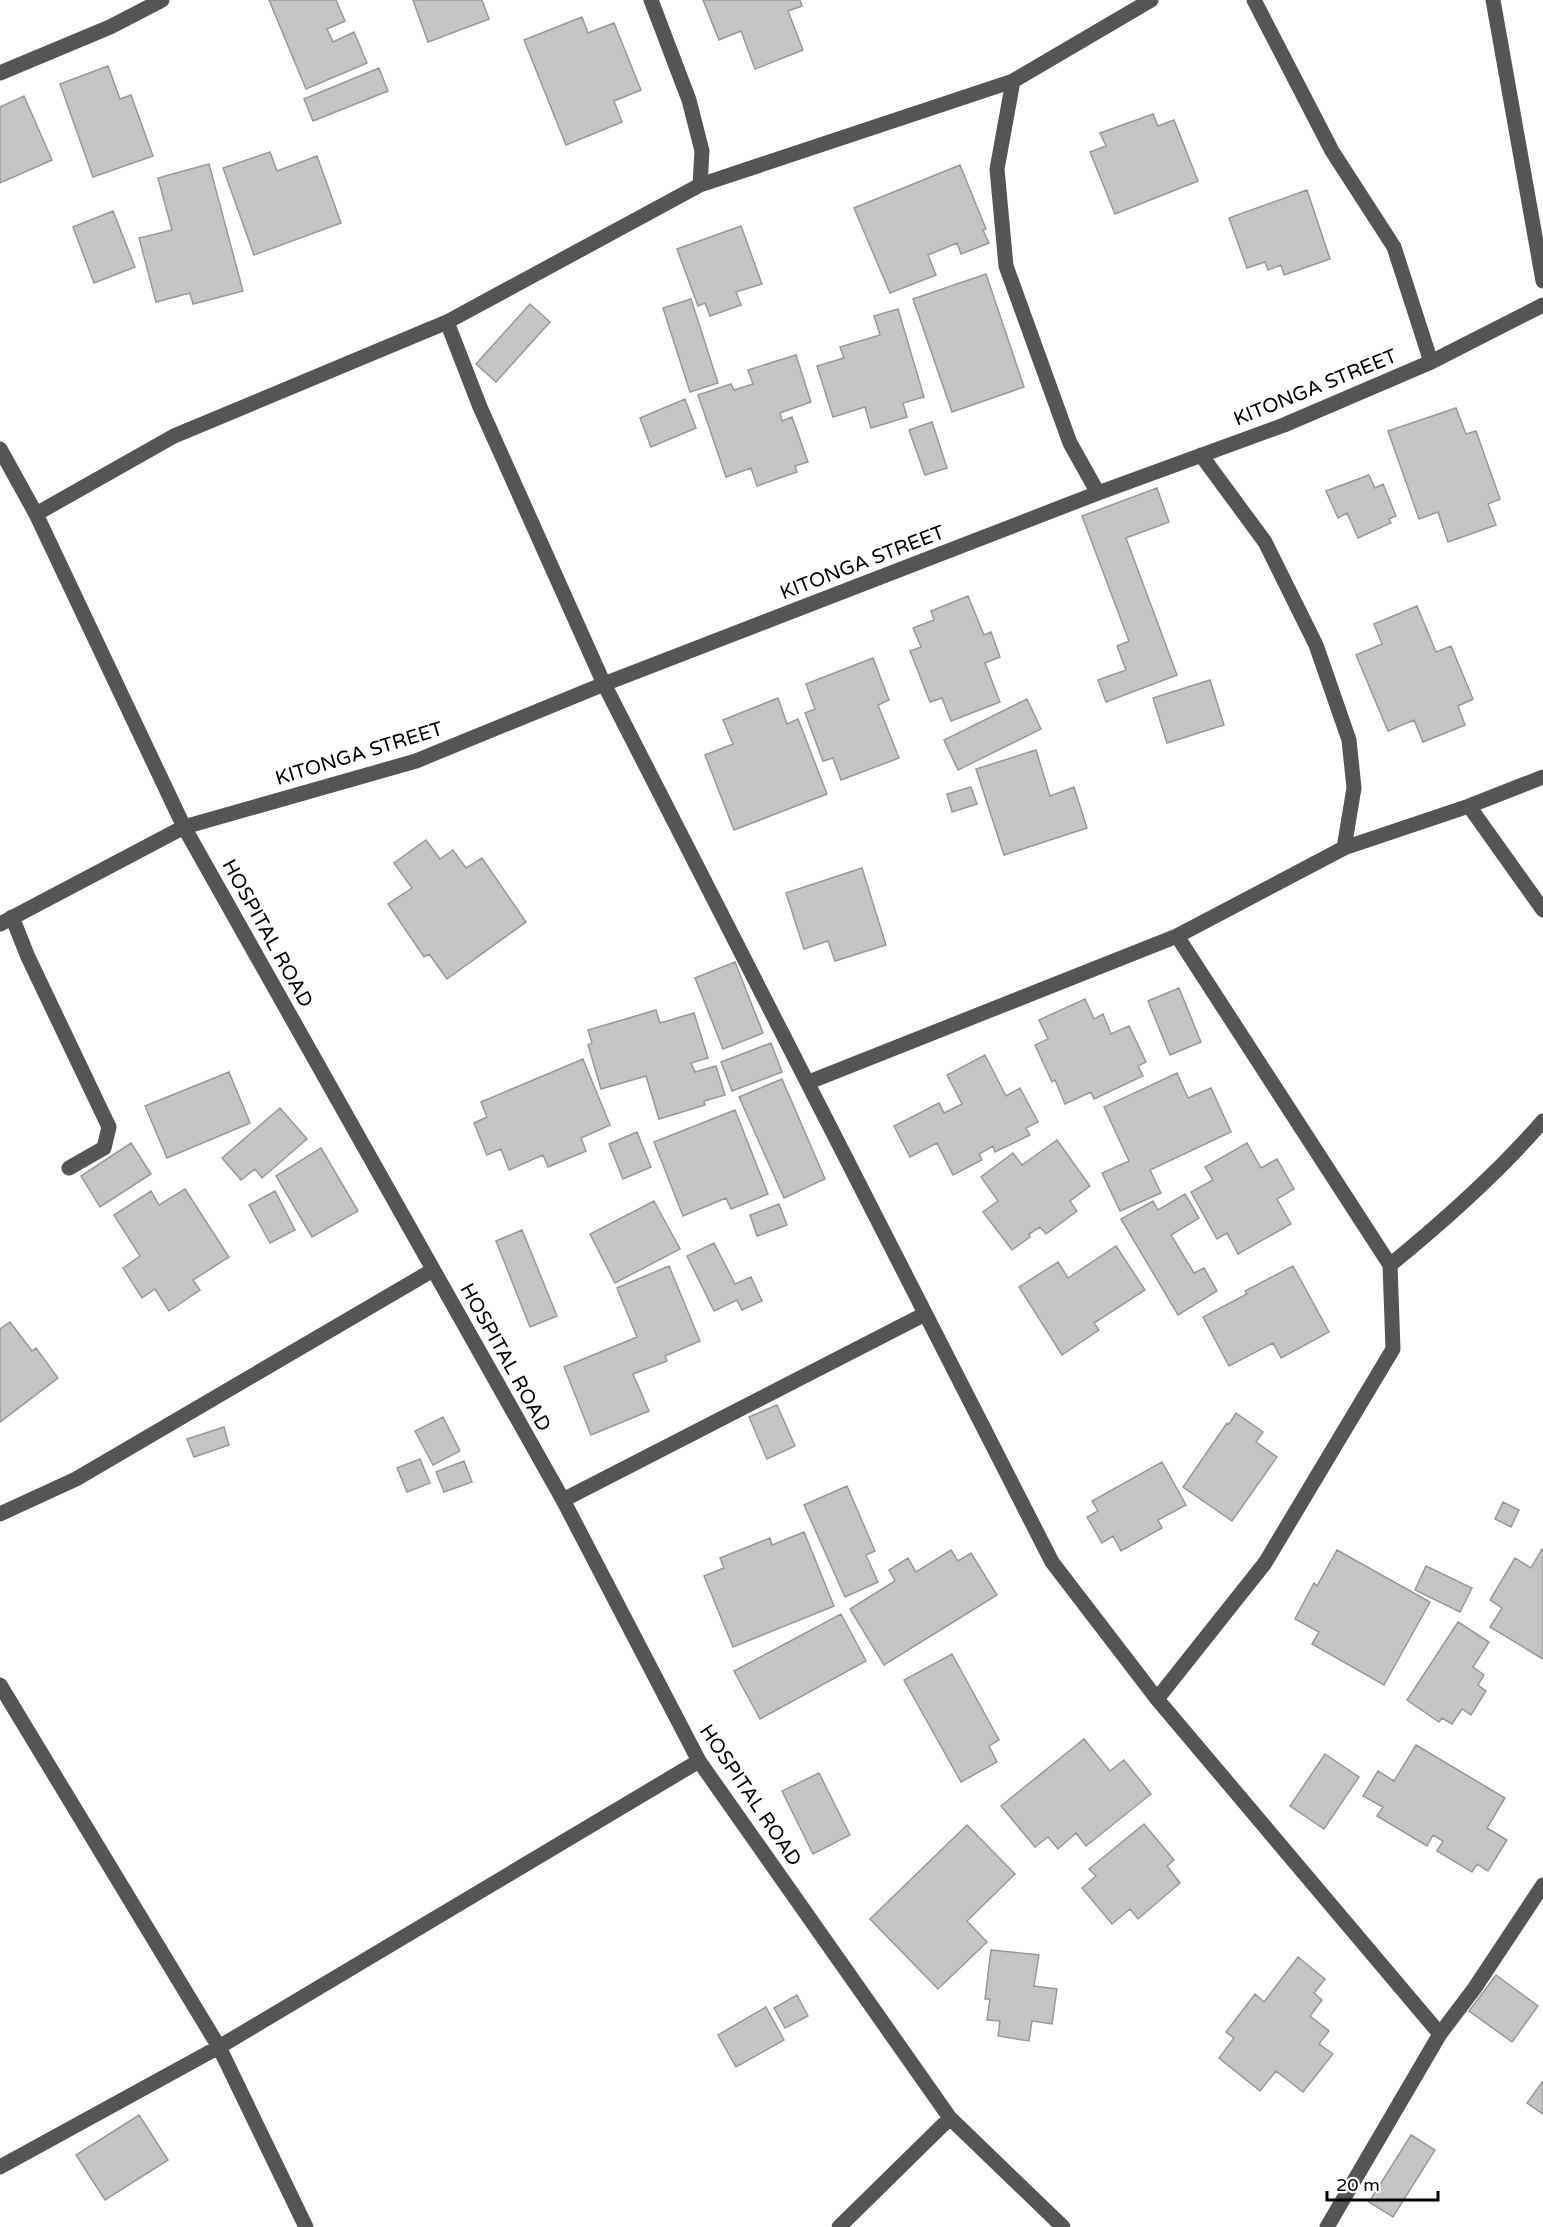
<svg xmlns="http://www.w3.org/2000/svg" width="1543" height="2227" viewBox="0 0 1543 2227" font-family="'Varela Round',sans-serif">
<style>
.building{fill:#c4c4c4;stroke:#999;stroke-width:1.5}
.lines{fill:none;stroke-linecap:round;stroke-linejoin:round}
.minor{stroke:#555;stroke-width:15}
.labels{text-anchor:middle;stroke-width:5;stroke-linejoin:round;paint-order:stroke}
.street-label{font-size:20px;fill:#000;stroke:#fff}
</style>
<rect width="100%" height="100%" fill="#fff"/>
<path class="building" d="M269,0H336L345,21L327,29L333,42L354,32L367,63L306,89Z
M413,0H482L489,19L428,42Z
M703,0H800L802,6L788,11L803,50L755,69L741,31L719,40Z
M582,17L588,33L614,23L641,90L614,101L622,122L566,145L524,40Z
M108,66L120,99L131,95L153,156L93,177L60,84Z
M379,68L388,91L313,121L304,99Z
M24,96L52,160L0,183V107Z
M1153,114L1158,126L1174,120L1198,181L1115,214L1090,152L1106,146L1100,133Z
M270,152L277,171L317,156L341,223L254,255L223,168Z
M209,164L243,291L193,304L190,293L156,302L139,238L172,230L158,178Z
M960,165L986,229L983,230L989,243L961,254L957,243L928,255L936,275L890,293L854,208Z
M1307,190L1330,259L1284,275L1281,265L1268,270L1265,262L1247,268L1229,218Z
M113,211L135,267L94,283L73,227Z
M741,226L762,284L736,292L741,305L710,316L705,303L698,306L677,249Z
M986,274L1024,387L952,412L913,299Z
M691,299L718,383L690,392L663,308Z
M530,304L550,322L496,382L476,364Z
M898,309L924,397L903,403L907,417L871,428L865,407L833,417L817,366L844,358L840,347L880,335L874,316Z
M796,355L811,402L780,413L782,421L792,417L808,462L795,466L797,472L757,486L751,468L726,477L698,395L731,384L734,390L753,384L748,370Z
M685,399L696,428L651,447L640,418Z
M1456,408L1466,434L1476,431L1500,499L1488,504L1496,525L1448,542L1438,512L1419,519L1388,431Z
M932,422L947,468L925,475L909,430Z
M1369,475L1375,488L1383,484L1396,516L1389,519L1391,523L1358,538L1347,513L1338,518L1326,491Z
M1157,488L1169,522L1126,538L1177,675L1106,702L1098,680L1126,670L1117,646L1129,641L1082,516Z
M968,596L984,635L991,632L1000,657L985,663L1000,702L951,721L942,698L930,702L910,651L921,647L913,628L934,620L931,611Z
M1417,606L1436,652L1451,646L1473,699L1458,706L1465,725L1423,742L1414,720L1388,731L1356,655L1382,644L1374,624Z
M873,658L889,700L878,705L899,758L841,780L833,758L823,761L805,713L815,709L806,684Z
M1210,680L1224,725L1167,743L1153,698Z
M778,698L787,724L798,719L827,794L734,830L705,755L733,744L723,720Z
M1027,699L1041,729L958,770L944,740Z
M1036,750L1050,796L1074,787L1087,828L1004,855L976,769Z
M971,787L977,804L952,812L947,794Z
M426,840L440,859L453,850L466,868L482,858L526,922L447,979L429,954L424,957L388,904L412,888L394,863Z
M862,868L886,945L835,961L828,941L804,949L786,893Z
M735,962L763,1033L723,1049L695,978Z
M1179,988L1201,1042L1170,1055L1148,1001Z
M1085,999L1094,1019L1103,1014L1111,1034L1129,1026L1146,1062L1138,1066L1143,1076L1094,1099L1091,1092L1065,1104L1055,1080L1052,1082L1035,1045L1048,1039L1039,1020Z
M656,1010L660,1023L694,1013L708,1058L691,1063L695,1072L716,1066L725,1095L704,1101L705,1105L659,1119L646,1076L601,1089L588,1045L592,1043L588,1030Z
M771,1043L782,1072L732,1091L721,1062Z
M985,1055L1006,1096L1020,1088L1038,1122L1026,1128L1030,1135L995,1152L993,1146L979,1154L982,1160L953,1175L937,1143L910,1157L894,1126L939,1103L944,1113L962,1104L947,1075Z
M583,1059L610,1125L581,1138L586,1151L548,1167L543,1155L509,1170L501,1149L487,1155L474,1123L487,1117L481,1102Z
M229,1072L250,1123L167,1158L145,1106Z
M1177,1073L1188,1098L1211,1088L1231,1132L1150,1170L1161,1193L1120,1211L1102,1173L1129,1161L1104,1107Z
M782,1079L825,1179L784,1198L739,1097Z
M280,1108L307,1139L262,1178L255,1169L241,1180L222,1158Z
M735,1110L768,1194L731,1209L726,1198L683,1216L654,1142Z
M637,1132L651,1167L623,1179L609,1144Z
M1057,1140L1090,1186L1070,1201L1077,1211L1046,1234L1040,1227L1029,1234L1030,1237L1012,1250L983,1212L998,1201L981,1177L1013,1153L1022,1165Z
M131,1143L151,1174L100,1207L81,1176Z
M1247,1143L1261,1168L1277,1159L1294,1189L1277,1199L1291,1224L1238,1254L1227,1233L1217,1239L1191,1192L1213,1180L1205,1167Z
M321,1148L358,1211L312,1237L276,1176Z
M185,1189L229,1257L193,1280L200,1290L169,1311L155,1289L142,1298L123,1268L140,1256L114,1215L151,1191L159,1205Z
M275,1191L295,1230L270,1243L249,1205Z
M1185,1194L1199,1218L1171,1235L1194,1273L1204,1268L1217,1291L1178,1315L1121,1219L1153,1201L1158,1210Z
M654,1201L680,1249L615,1283L590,1234Z
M779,1204L787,1225L757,1236L750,1215Z
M522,1230L557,1316L530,1327L496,1241Z
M714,1243L735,1284L751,1277L762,1301L742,1310L737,1300L714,1311L687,1256Z
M1116,1246L1145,1290L1094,1323L1099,1330L1062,1355L1019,1287L1058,1262L1068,1278Z
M669,1266L700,1341L665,1356L667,1361L633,1374L649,1411L591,1435L564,1367L637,1337L617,1288Z
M1293,1266L1329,1332L1281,1358L1273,1343L1229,1366L1203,1317L1247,1294L1245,1291Z
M10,1322L32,1351L36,1348L58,1378L0,1422V1329Z
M777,1405L795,1446L767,1459L749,1417Z
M1236,1413L1263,1432L1256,1442L1277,1457L1232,1521L1183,1487L1227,1423L1229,1424Z
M443,1417L460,1451L433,1465L415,1431Z
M224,1427L229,1445L194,1457L187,1439Z
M420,1459L430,1483L407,1492L397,1468Z
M464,1461L472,1482L444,1492L436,1472Z
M1162,1462L1186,1505L1158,1520L1162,1528L1121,1551L1113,1536L1102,1543L1087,1517L1098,1511L1092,1501Z
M847,1486L875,1551L866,1555L878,1582L845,1597L804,1505Z
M1503,1502L1519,1510L1511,1527L1495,1519Z
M804,1532L834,1606L733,1647L704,1576L724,1568L720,1558L770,1538L772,1545Z
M1542,1549H1543V1659L1490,1627L1502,1608L1490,1600L1515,1558L1531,1568Z
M951,1550L958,1561L971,1553L997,1595L884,1665L850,1609L895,1581L889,1570L908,1558L916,1572Z
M1337,1550L1430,1602L1384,1685L1312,1644L1319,1632L1295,1619L1314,1583L1317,1586Z
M1426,1566L1472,1588L1460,1612L1415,1590Z
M841,1614L866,1661L760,1719L734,1671Z
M1458,1622L1489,1642L1473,1667L1484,1675L1478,1685L1486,1691L1471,1715L1462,1709L1452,1724L1442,1718L1439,1722L1407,1700Z
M952,1654L999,1740L989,1746L997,1762L961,1782L904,1680Z
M1084,1739L1110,1771L1124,1760L1151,1794L1086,1846L1076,1833L1058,1849L1048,1837L1035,1847L1001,1806Z
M1416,1745L1505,1798L1487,1828L1507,1840L1488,1871L1477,1864L1472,1872L1437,1851L1443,1841L1433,1835L1427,1846L1377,1816L1383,1807L1363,1796L1378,1771L1394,1781Z
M1325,1754L1359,1777L1324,1829L1290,1806Z
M819,1773L850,1835L813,1854L782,1791Z
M1144,1824L1174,1860L1167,1866L1180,1883L1138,1919L1130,1909L1112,1924L1082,1888L1096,1876L1089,1869Z
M967,1825L1015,1874L967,1921L987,1942L938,1989L870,1919Z
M991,1950L1039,1955L1034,1986L1057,1989L1052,2024L1032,2021L1029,2041L998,2036L1000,2021L987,2020L990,1999H985Z
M1298,1957L1325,1979L1314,1993L1322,2000L1310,2016L1329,2031L1319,2044L1333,2054L1303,2092L1276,2071L1260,2091L1219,2058L1234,2038L1226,2032L1255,1994L1264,2002Z
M1496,1975L1538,2006L1512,2042L1469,2011Z
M797,1995L808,2016L785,2028L774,2008Z
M766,2007L784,2040L736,2067L718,2035Z
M1543,2081V2114L1527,2103Z
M139,2115L168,2160L105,2200L76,2155Z
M1411,2135L1435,2150L1393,2217L1369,2202Z"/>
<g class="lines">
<path class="minor" d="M1254,0L1332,151L1394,247L1431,362
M1493,0L1543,281
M0,73L110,27L162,0
M1013,81L997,169L1006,266L1070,443L1098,493
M700,185L1013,81L1151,0
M447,322L480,407L604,684L1052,1562L1157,1699L1440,2034
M0,449L36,514L184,827L563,1500L699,1761L950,2118L1063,2227
M1201,455L1265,542L1316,645L1349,740L1354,788L1344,848
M36,514L174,436L447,322L700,185L702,151L689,100L651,0
M1469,806L1543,910
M12,917L28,957L109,1127L104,1148L69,1168
M0,924L184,827L416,761L604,684L1098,493L1284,425L1431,362L1543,305
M809,1082L1177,936L1344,848L1469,806L1543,777
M1390,1265C1444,1221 1497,1174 1543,1121
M563,1500L925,1314
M0,1514L76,1479L433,1270
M0,1685L219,2047L306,2227
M1157,1699L1265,1563L1393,1349L1390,1265L1177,936
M0,2167L219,2047L699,1761
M839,2227L950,2118
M1327,2227L1440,2034L1474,1989L1543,1885"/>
</g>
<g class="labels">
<g class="street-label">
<text transform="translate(1315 387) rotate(-22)" y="7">KITONGA STREET</text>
<text transform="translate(862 562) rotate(-21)" y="7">KITONGA STREET</text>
<text transform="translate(359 753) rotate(-17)" y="7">KITONGA STREET</text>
<text transform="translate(268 933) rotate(61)" y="7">HOSPITAL ROAD</text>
<text transform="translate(506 1357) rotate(61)" y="7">HOSPITAL ROAD</text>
<text transform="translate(751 1795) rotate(56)" y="7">HOSPITAL ROAD</text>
</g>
</g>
<path d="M1327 2191v9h111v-9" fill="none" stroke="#000000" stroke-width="3"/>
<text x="1336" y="2191" font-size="18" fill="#000000" stroke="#ffffff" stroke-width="4.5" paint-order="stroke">20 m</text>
</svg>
